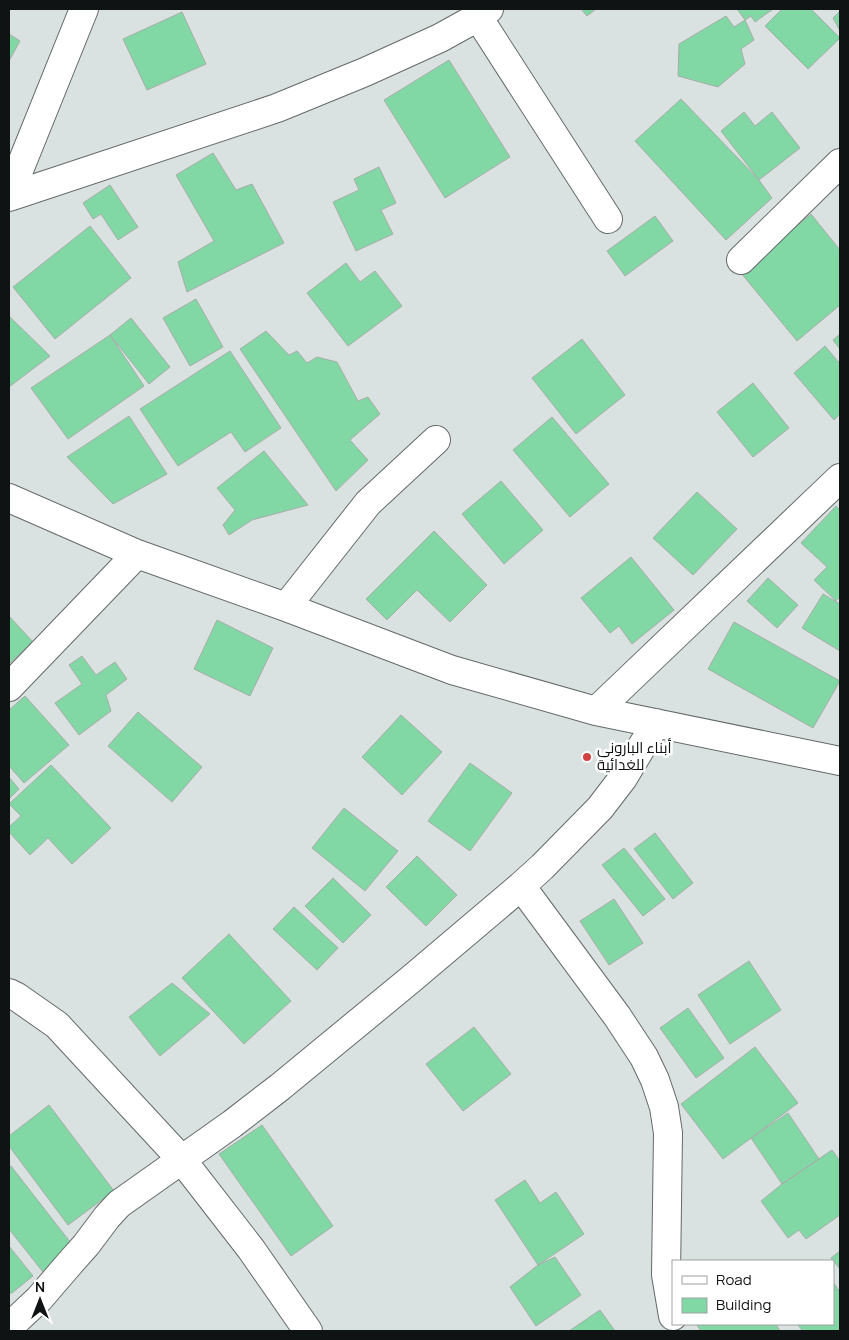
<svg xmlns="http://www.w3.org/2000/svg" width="849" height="1340" viewBox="0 0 849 1340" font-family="Manrope,Cairo,sans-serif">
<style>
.building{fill:#81d8a5;stroke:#a7ada9}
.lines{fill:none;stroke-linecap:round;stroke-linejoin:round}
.minor-casing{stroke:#636a69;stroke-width:30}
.minor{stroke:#fff;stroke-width:28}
.poi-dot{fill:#d14241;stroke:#fff;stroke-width:2}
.labels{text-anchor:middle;stroke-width:5;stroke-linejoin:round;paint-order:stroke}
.poi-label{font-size:15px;fill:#101313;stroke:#fff;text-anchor:start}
</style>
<rect width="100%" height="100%" fill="#dae2e1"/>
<path class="building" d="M581,9H596L587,16Z
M737,9H773L755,22L751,16L745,20Z
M782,9H811L840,38L808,69L765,26Z
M840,11V31L833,18Z
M182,12L206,64L147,90L123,39Z
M726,16L734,27L745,20L754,40L741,49L745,64L718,87L678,76L679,44Z
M9,34L20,41L9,61Z
M449,60L510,157L445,198L384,100Z
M681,99L759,180L772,198L726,240L635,141Z
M744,112L755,126L772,112L800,148L759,180L721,131Z
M213,153L236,190L252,184L284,243L187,292L178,262L214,241L176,175Z
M379,167L396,203L381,210L393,234L356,251L333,202L359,190L354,179Z
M110,185L138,227L118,240L101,214L93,219L83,203Z
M811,214L840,250V305L797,341L741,273Z
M655,216L673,241L625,276L607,251Z
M90,226L131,278L55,339L13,287Z
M346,263L360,282L375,271L402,306L348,346L307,293Z
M196,299L223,347L190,366L163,318Z
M9,316L50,356L9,387Z
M131,318L170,367L149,384L110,335Z
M266,331L289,355L297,351L307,363L317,357L337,362L358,401L368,397L380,414L350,440L368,460L336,491L240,349Z
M840,334V349L833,340Z
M110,335L144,386L68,439L31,388Z
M582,339L625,395L576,434L532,378Z
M825,346L840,364V414L834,420L794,373Z
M230,351L281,428L245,452L231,432L178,466L140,409Z
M753,383L789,428L753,457L717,412Z
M129,416L167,474L113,504L67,457Z
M552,417L609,484L570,517L513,450Z
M264,451L308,505L252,520L229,535L223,525L235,510L217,488Z
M501,481L543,530L504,564L462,514Z
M697,492L737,529L693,575L653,538Z
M836,506L840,510V596L836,601L814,580L827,567L801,543Z
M434,531L487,585L450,622L417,590L387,620L366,599Z
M631,557L674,610L632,644L619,626L610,633L581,598Z
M768,578L798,605L777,628L747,601Z
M823,594L840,604V651L802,628Z
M9,616L33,642L9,664Z
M217,620L273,648L250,696L194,669Z
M734,622L840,681L813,728L708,669Z
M82,656L96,675L115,662L127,679L106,695L111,711L79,735L55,703L82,684L69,665Z
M25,696L69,745L24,783L9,766V710Z
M138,712L202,767L172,802L108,746Z
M401,715L442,752L402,795L362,757Z
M470,763L512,793L470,851L428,821Z
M51,765L111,828L72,864L48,838L30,855L9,832V827L21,816L9,804Z
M9,777L19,789L9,799Z
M344,808L398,851L365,891L312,848Z
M655,833L693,883L673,899L634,849Z
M624,848L665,899L643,916L602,865Z
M417,856L457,895L426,926L386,887Z
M333,878L371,915L343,943L305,906Z
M614,899L643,943L609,965L580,921Z
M294,907L338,948L317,970L273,929Z
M229,934L291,1001L244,1044L182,978Z
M749,961L781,1010L730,1044L698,995Z
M172,983L210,1014L160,1056L129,1017Z
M688,1008L724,1058L696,1078L660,1028Z
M474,1027L511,1074L463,1111L426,1064Z
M755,1047L798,1103L723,1159L681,1104Z
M49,1105L114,1191L68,1225L9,1146V1136Z
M788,1113L819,1159L782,1184L751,1138Z
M262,1125L333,1226L291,1256L219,1154Z
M832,1150L840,1161V1215L806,1239L799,1230L788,1238L761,1201L782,1184Z
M11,1166L74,1247L43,1272L9,1229V1168Z
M525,1180L540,1203L556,1192L584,1234L538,1265L495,1200Z
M9,1246L33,1276L12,1293H9Z
M840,1251V1269L831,1258Z
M555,1257L581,1295L536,1326L510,1287L538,1265Z
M833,1282L840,1292V1329L838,1331H803L797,1324H833Z
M600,1310L615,1331H569Z
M696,1324H776L780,1331H701Z"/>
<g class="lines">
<g class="minor-casing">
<path id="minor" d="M478,17L608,219
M9,195L84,9
M9,197L277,108L365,72L440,38L478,17L489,9
M741,260L840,163
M9,498L137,554L286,607L452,670L596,711L840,761
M286,607L368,503L436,440
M9,687L137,554
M596,711L840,478
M521,886L617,1016L644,1057L655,1080L664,1107L668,1133L666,1275L673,1316
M9,993L17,997L57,1025L182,1160L251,1249L308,1331
M9,1327L39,1299L70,1263L86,1245L107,1217L119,1204L232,1124L280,1087L410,980L521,886L542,867L600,808L623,778L656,723"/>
</g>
<use href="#minor" class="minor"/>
</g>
<circle class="poi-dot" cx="587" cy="757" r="5"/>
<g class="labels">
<g class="poi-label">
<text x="597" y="753">أبناء البارونى<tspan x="597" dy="17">للغدائية</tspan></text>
</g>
</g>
<rect width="849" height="1340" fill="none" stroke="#101313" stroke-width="20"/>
<rect x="672" y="1260" width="162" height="65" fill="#ffffff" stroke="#9fa1a1"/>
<rect x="682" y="1276" width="25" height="8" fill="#ffffff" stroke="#9fa1a1"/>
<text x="716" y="1285" font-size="15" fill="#101313">Road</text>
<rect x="682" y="1298" width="25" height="15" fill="#81d8a5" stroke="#9fa1a1"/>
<text x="716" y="1310" font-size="15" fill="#101313">Building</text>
<g transform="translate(40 1300)" stroke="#ffffff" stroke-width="4" paint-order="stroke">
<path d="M0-4L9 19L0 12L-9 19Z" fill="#101313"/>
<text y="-8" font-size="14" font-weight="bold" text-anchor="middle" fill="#101313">N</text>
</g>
</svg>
